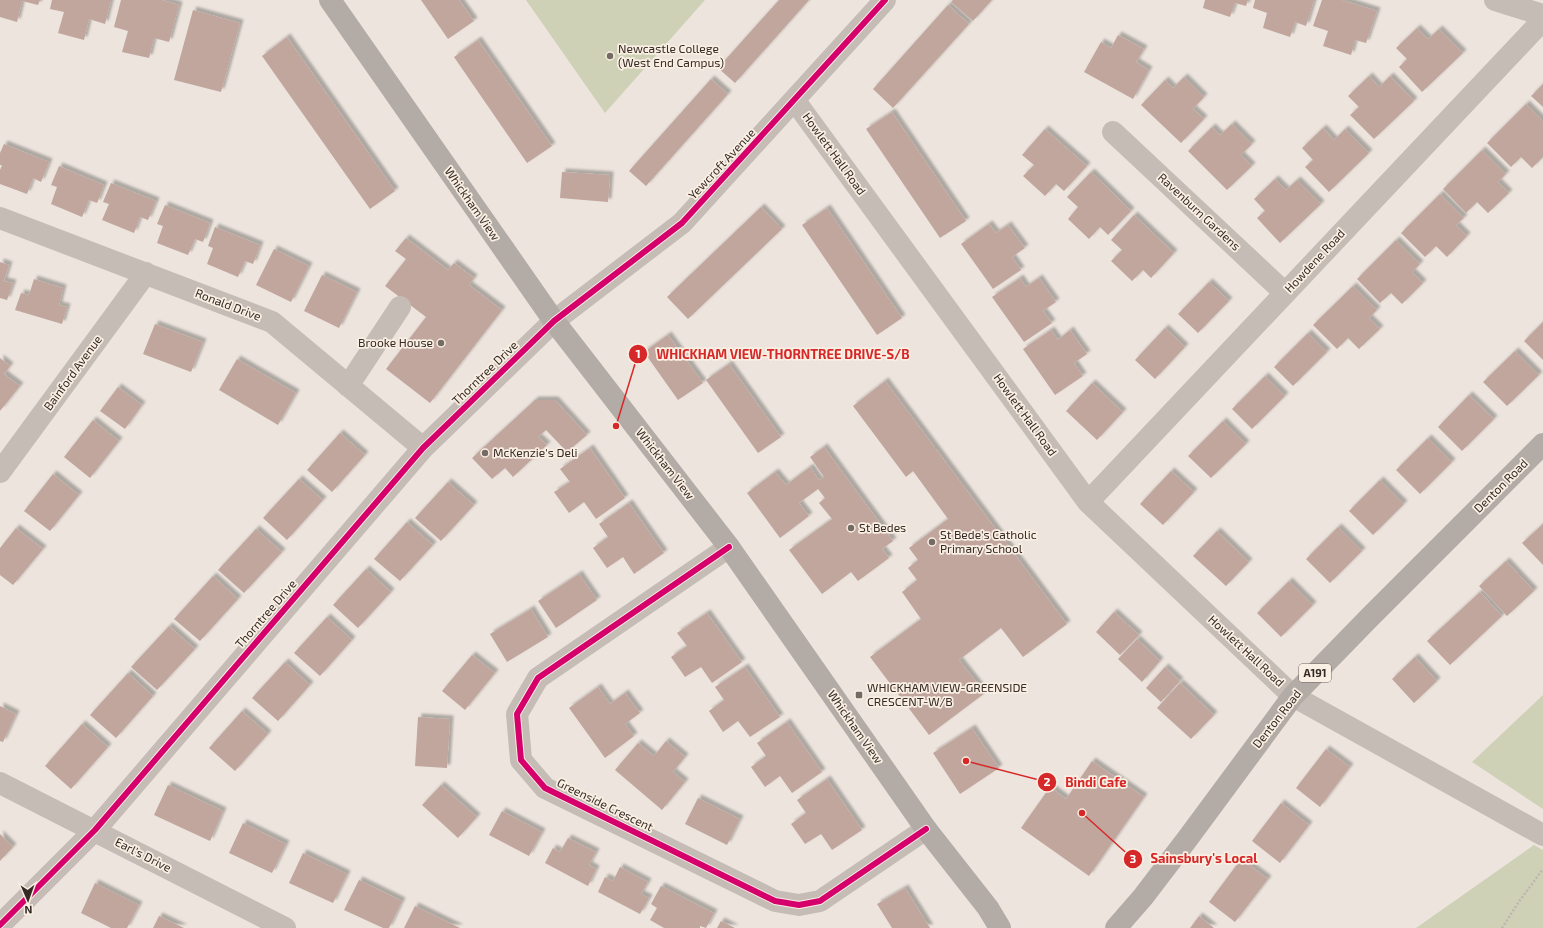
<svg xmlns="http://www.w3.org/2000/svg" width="1543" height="928" viewBox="0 0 1543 928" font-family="'Exo 2',sans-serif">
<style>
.green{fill:#ced1b6}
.building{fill:#c1a69e;filter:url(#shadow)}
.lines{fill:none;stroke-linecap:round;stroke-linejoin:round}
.path{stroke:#beb5af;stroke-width:2.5;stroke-dasharray:2 2;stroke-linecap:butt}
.minor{stroke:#c5bcb6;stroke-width:22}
.major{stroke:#b3aba6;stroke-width:22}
.cycleway-casing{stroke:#faefe3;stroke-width:8}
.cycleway{stroke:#d6006c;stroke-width:6}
.poi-dot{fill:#756b65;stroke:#faefe3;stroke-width:1.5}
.labels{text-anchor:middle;stroke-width:3.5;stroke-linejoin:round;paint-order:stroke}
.shield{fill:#faefe3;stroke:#70655e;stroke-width:1}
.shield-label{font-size:11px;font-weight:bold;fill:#352a25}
.poi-label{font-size:12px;fill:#352a25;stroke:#faefe3;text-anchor:start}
.street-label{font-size:12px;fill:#352a25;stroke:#faefe3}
.leader{fill:none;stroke:#d62828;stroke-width:1.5}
.callout-dot{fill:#d62828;stroke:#faefe3;stroke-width:1.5}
.mark-label{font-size:12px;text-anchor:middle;font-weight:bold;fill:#fff}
.callout-label{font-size:13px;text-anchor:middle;font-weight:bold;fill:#d62828;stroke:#faefe3;stroke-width:3.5;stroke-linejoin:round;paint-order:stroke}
</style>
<defs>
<filter id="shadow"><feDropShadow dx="3.5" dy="-3.5" stdDeviation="1" flood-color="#0004"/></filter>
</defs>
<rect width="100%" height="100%" fill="#ece4dd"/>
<path class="green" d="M526,0H705L605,113Z
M1543,695V809L1472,762Z
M1534,845L1543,850V928H1416Z"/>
<path class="building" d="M0,0H40L38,5L22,1L17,22L0,17Z
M52,0H111L105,24L89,19L84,40L58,33L64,12L50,9Z
M121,0H162L179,5L169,42L154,38L149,58L122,52L128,31L114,27Z
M421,0H459L474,21L448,39Z
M779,0H809L735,83L718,68Z
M953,0H992L973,21L951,2Z
M1205,0H1248L1246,6L1235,3L1230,17L1203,8Z
M1255,0H1314L1306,26L1295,22L1290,37L1263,28L1267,13L1253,8Z
M1322,0H1342L1377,11L1366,43L1355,40L1351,55L1323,46L1328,31L1313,26Z
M948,5L969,24L893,108L873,89Z
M193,10L240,23L221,92L174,80Z
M1417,28L1428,39L1439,29L1463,53L1422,92L1399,67L1407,59L1396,48Z
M1118,35L1144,49L1136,62L1149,70L1133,99L1084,72L1101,42L1111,48Z
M287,37L395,191L370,209L262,56Z
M478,40L552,146L527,163L454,57Z
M1369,76L1379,87L1390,76L1414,101L1374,139L1350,115L1359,107L1348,96Z
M1184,77L1204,97L1193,109L1204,119L1181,143L1141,105L1165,80L1173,88Z
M711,79L728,94L646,186L629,171Z
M1543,84V107L1531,96Z
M1526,104L1543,121V157L1532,168L1521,157L1511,167L1487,143Z
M892,112L966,221L940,238L866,129Z
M1232,124L1252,144L1241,155L1252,166L1227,190L1188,151L1212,127L1220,135Z
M1323,128L1334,140L1345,129L1369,153L1329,192L1305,167L1313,160L1302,148Z
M1045,129L1087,166L1064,191L1056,184L1045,196L1023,176L1034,165L1022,155Z
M4,144L49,162L41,182L33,178L27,194L0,184V170L2,165H0V153Z
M1482,150L1506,174L1498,182L1509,193L1488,213L1477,202L1466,213L1443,189Z
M59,166L104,185L97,203L89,200L82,217L51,204L57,187L51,185Z
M562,172L610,175L608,202L560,198Z
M1091,172L1131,211L1108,235L1100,227L1089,239L1068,219L1078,207L1067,197Z
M1275,179L1286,190L1297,180L1321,204L1280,243L1257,218L1265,211L1254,199Z
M111,183L156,201L148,220L140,217L134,233L102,220L109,204L103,202Z
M1440,194L1464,218L1456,225L1467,236L1447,257L1436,246L1425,257L1401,233Z
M165,205L210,223L203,242L195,239L188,255L157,243L163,226L157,224Z
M761,207L782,229L688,319L667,297Z
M827,208L902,318L877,335L802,225Z
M1134,215L1174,253L1151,278L1143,270L1132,281L1111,261L1122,250L1111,240Z
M989,224L996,233L1008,225L1025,248L1012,257L1021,270L993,289L961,244Z
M215,227L260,245L253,264L245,261L238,277L207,264L213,248L208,246Z
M406,238L448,270L454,263L474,278L469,285L502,310L430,403L386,369L426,317L385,286L406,259L395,251Z
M1396,240L1420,264L1412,272L1423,283L1402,304L1391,293L1380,303L1357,279Z
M274,249L309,266L291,302L256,285Z
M0,262L9,265L4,281L13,283L7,300L0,298Z
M322,275L357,292L339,328L304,311Z
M1020,278L1026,287L1039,278L1056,302L1043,311L1052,323L1024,342L992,297Z
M34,279L63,288L59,305L67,307L62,324L15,310L21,293L29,295Z
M1209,282L1229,301L1198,333L1178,314Z
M1353,286L1377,310L1369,318L1380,329L1359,349L1348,338L1337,349L1313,325Z
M1543,322V360L1524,341Z
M155,324L203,342L191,372L143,354Z
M1165,328L1185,347L1155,379L1135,360Z
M1051,330L1058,340L1070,330L1087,354L1074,363L1083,376L1055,395L1023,349Z
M1308,333L1327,352L1293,386L1274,367Z
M668,335L703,383L678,400L644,352Z
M1515,351L1539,375L1507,406L1483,382Z
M0,358L10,366L4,374L20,386L0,411Z
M237,359L296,393L278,425L219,390Z
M729,364L781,437L758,453L706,380Z
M1265,376L1285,396L1252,429L1232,409Z
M885,381L1067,624L1023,657L1001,628L959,660L985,693L929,735L870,657L921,619L902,592L917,580L908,568L918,560L909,548L948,519L913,471L906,477L853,406Z
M1092,383L1123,412L1097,440L1066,411Z
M118,387L142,405L125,429L100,411Z
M1469,395L1494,419L1462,451L1438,427Z
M535,400H555L587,435L567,452L546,430L538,437L547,445L513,477L505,468L492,479L472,458Z
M93,420L119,441L90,478L64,457Z
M1223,421L1246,444L1211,478L1188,456Z
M340,433L365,455L332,492L307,470Z
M1428,438L1452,462L1420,494L1396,470Z
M824,447L893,541L882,549L889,558L858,581L851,572L822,594L789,550L832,519L819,503L825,498L818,489L799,503L809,516L780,538L747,493L775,472L786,485L810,467L819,480L824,477L810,457Z
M590,448L625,498L596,519L584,502L569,513L554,492L570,482L560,469Z
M1171,471L1194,492L1163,525L1140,504Z
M53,474L79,495L50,531L24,511Z
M299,479L323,500L287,540L263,518Z
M1380,480L1404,504L1373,535L1349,511Z
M448,482L474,505L441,541L415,518Z
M629,503L664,553L634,574L623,557L607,568L593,548L608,537L599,524Z
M407,522L433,545L400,581L374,559Z
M1543,524V565L1522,543Z
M1338,527L1362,551L1330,583L1306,559Z
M16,528L43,549L13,585L0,575V548Z
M256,529L282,552L244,593L218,570Z
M1217,531L1249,562L1226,586L1193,556Z
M1506,561L1534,591L1507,616L1479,586Z
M366,569L391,592L358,628L333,605Z
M579,574L597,600L556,628L538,601Z
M213,576L238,599L200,641L174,619Z
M1289,581L1313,605L1281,637L1257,613Z
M1480,592L1502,616L1450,665L1427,641Z
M531,609L548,637L507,662L490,634Z
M1114,612L1139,635L1120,655L1096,632Z
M707,613L742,662L712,683L701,667L685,677L671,657L687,646L677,633Z
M327,617L352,640L320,676L294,653Z
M169,626L195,649L157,690L131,667Z
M1137,639L1160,661L1142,682L1118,659Z
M472,655L495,673L465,710L442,691Z
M1415,657L1437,681L1414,703L1392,679Z
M285,662L310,685L278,721L252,698Z
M745,667L780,717L750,737L738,721L723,732L709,711L724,700L715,687Z
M1165,667L1180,681L1161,702L1146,688Z
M128,673L153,696L116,738L90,715Z
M1180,683L1214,715L1191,739L1157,708Z
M598,687L610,704L625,693L640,713L625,724L634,736L605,758L569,708Z
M0,706L16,714L3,742L0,741Z
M242,711L268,734L235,771L209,748Z
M418,717L450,719L447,768L415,766Z
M787,722L822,772L792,793L780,776L765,787L751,767L766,756L757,743Z
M82,724L108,747L71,789L45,766Z
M972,728L999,768L960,794L933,753Z
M666,741L685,757L673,772L685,782L662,810L615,770L638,743L654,756Z
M1326,749L1350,767L1320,807L1296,788Z
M1092,761L1144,797L1089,876L1021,828L1050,787L1066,799Z
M827,779L862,830L832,850L821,834L805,844L791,824L806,813L797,800Z
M168,785L223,811L210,841L154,815Z
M441,785L477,817L458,838L422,805Z
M698,798L740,819L727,845L685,824Z
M1281,803L1309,825L1280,863L1252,841Z
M502,811L542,832L529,856L489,835Z
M243,823L286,844L272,873L229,853Z
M0,834L13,847L0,861Z
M568,838L596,852L589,865L596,869L588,886L545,863L553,848L560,852Z
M303,853L347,874L333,903L289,883Z
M1241,859L1268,879L1235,922L1209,902Z
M620,867L648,882L641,894L649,898L640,914L598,892L605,877L613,881Z
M359,880L402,901L389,928H383L344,910Z
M95,883L139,905L127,928H111L81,913Z
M661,886L714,913L706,928L700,926V928H664L650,920L657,908L651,904Z
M905,888L930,928H892L877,904Z
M415,906L460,928H404Z
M159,916L184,928H153Z
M1199,916L1214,928H1190Z
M721,921L735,928H717Z"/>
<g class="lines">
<path class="path" d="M1502,928L1518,903L1543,869"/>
<path class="minor" d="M1495,0L1543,15
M795,101L1088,502L1293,696L1543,835
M1113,132L1285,293
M0,218L272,322L423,448
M348,386L400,307
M0,472L146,273
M1088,502L1543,20
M729,547L538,678L517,714L521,760L545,788L775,901L799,905L820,901L926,829
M0,783L285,928
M0,925L95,830L423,448L554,321L682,223L885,0"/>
<path class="major" d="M330,0L554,321L729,547L926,829L988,908L1000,928
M1116,928L1143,897L1188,838L1293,696L1370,617L1543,444"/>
<g class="cycleway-casing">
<path id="cycleway" d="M729,547L538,678L517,714L521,760L545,788L775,901L799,905L820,901L926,829
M0,925L95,830L423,448L554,321L682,223L885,0"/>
</g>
<use href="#cycleway" class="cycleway"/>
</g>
<g class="poi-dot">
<circle cx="610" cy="56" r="4"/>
<circle cx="441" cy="343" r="4"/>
<circle cx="485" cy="453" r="4"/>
<circle cx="851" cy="528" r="4"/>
<circle cx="932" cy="542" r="4"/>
<rect x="855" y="691" width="8" height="8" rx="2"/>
</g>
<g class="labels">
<rect class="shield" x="1299" y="664" width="32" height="18" rx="3"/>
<g class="shield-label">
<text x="1315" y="677">A191</text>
</g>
<g class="poi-label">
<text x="618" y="53">Newcastle College<tspan x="618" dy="14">(West End Campus)</tspan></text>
<text x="433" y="347" text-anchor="end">Brooke House</text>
<text x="493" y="457">McKenzie's Deli</text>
<text x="859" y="532">St Bedes</text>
<text x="940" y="539">St Bede's Catholic<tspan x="940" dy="14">Primary School</tspan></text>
<text x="867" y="692">WHICKHAM VIEW-GREENSIDE<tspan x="867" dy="14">CRESCENT-W/B</tspan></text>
</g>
<g class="street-label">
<text transform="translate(834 154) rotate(54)" y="4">Howlett Hall Road</text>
<text transform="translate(722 164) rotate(-47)" y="4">Yewcroft Avenue</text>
<text transform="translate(472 204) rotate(55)" y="4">Whickham View</text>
<text transform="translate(1199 212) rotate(43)" y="4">Ravenburn Gardens</text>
<text transform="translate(1315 261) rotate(-47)" y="4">Howdene Road</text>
<text transform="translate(228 305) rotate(21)" y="4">Ronald Drive</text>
<text transform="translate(73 373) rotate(-54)" y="4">Bainford Avenue</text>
<text transform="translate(485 373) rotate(-44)" y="4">Thorntree Drive</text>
<text transform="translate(1025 415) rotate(54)" y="4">Howlett Hall Road</text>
<text transform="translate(665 464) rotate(52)" y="4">Whickham View</text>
<text transform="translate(1501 486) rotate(-45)" y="4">Denton Road</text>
<text transform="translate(266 614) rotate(-49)" y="4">Thorntree Drive</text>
<text transform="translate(1246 651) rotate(43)" y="4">Howlett Hall Road</text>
<text transform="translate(1277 719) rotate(-52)" y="4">Denton Road</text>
<text transform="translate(855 727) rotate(55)" y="4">Whickham View</text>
<text transform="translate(605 805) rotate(26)" y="4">Greenside Crescent</text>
<text transform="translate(143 855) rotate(27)" y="4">Earl's Drive</text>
</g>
</g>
<path class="leader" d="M616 426L638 354M966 761L1047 782M1082 813L1133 859"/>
<g class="callout-dot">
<circle cx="616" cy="426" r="4"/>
<circle cx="966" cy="761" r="4"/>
<circle cx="1082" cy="813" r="4"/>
<circle cx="638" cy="354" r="10"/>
<circle cx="1047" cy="782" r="10"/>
<circle cx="1133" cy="859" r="10"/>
</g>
<g class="mark-label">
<text x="638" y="358">1</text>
<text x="1047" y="786">2</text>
<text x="1133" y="863">3</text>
</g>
<g class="callout-label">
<text x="783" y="359">WHICKHAM VIEW-THORNTREE DRIVE-S/B</text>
<text x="1096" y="787">Bindi Cafe</text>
<text x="1204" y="863">Sainsbury's Local</text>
</g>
<g transform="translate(28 900) rotate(178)" stroke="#faefe3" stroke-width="3" paint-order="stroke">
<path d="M0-3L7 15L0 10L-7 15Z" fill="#352a25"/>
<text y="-6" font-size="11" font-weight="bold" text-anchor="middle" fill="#352a25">N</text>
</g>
</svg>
